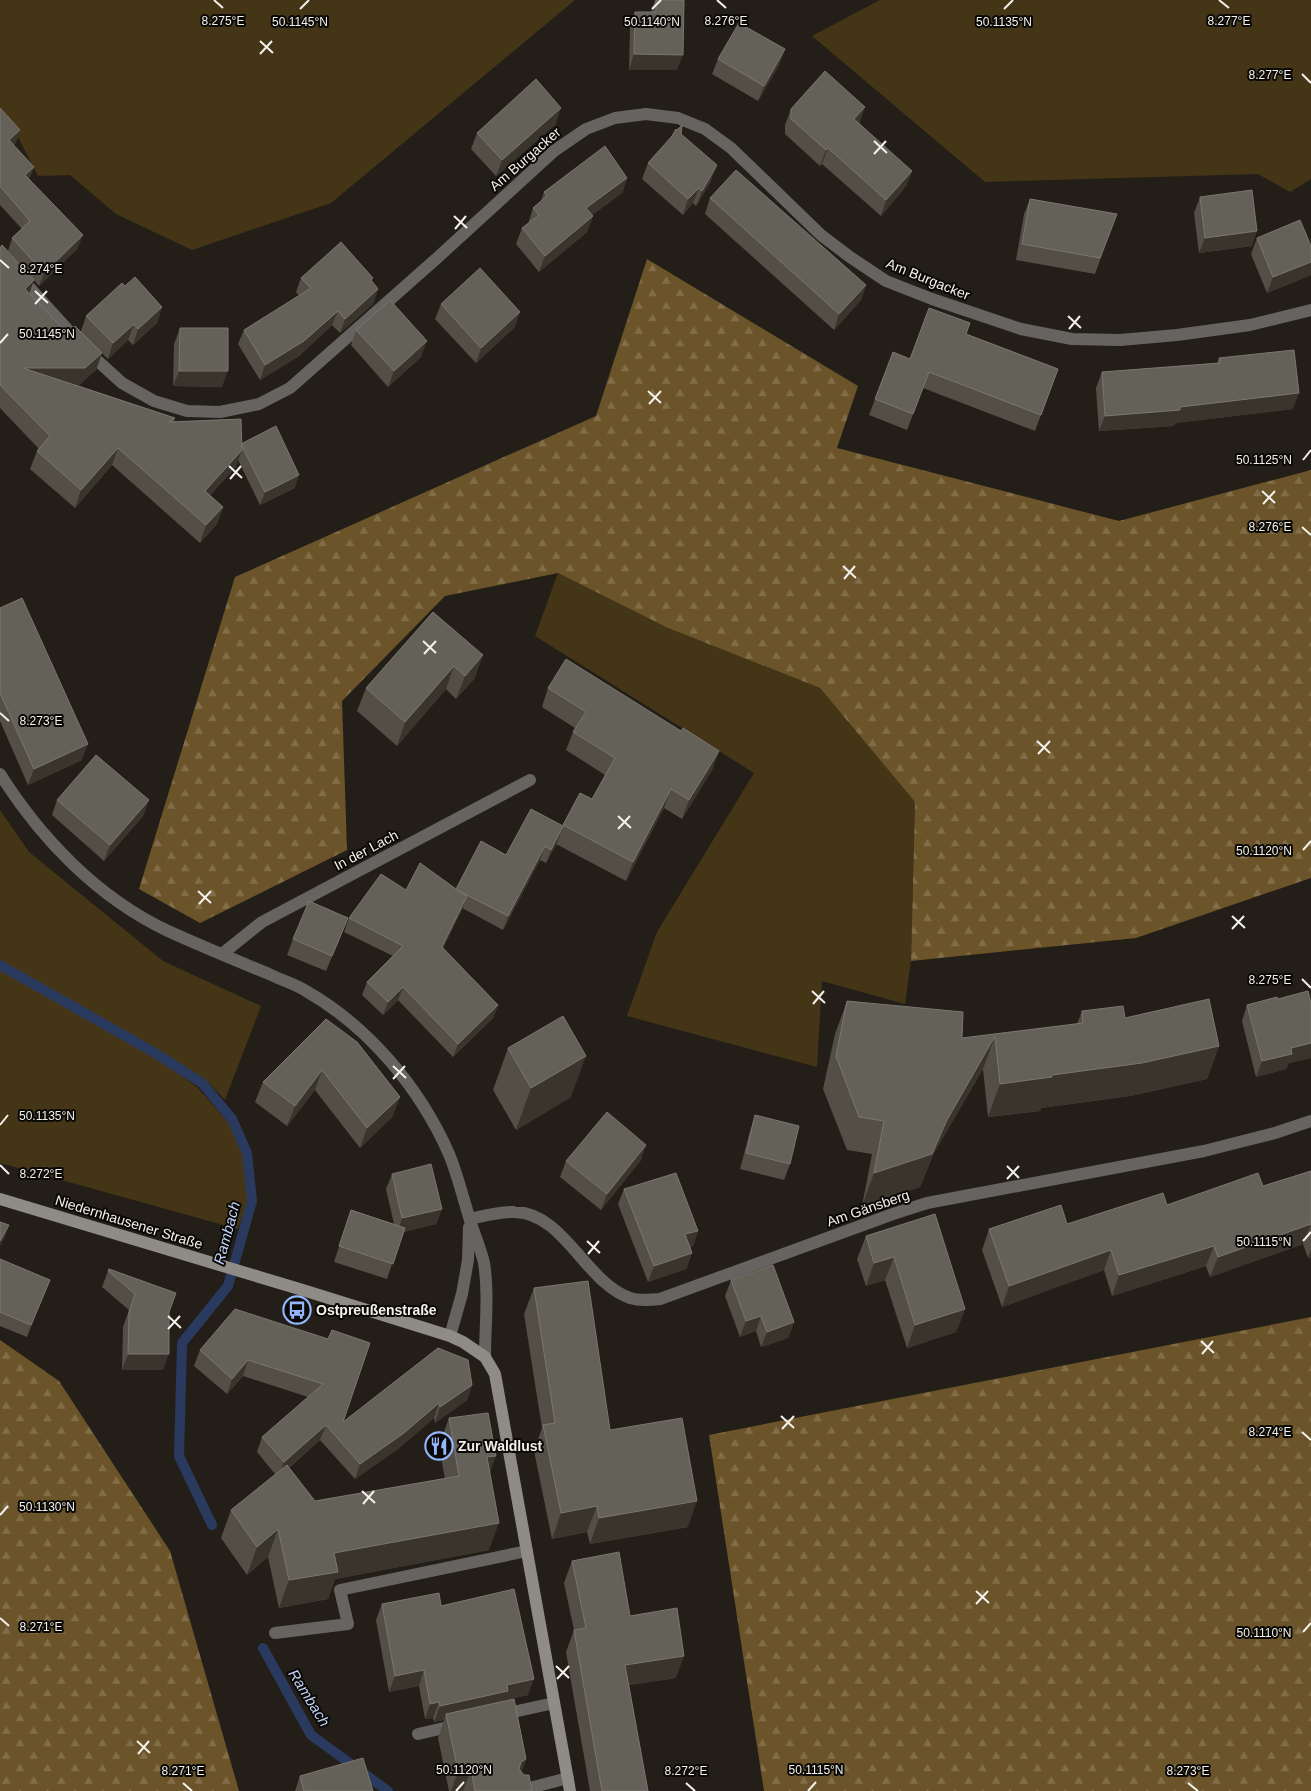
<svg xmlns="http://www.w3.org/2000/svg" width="1311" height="1791" viewBox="0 0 1311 1791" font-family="Arial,sans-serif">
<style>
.green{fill:#453517}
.forest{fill:url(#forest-firs)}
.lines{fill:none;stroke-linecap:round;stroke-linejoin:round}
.stream{stroke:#293a5e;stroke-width:10}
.service{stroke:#666460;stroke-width:12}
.minor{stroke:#666460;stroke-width:12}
.tertiary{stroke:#666460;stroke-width:12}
.secondary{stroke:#8f8b85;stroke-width:12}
.wall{fill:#534f47}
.shaded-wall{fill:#39352d}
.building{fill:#646159;stroke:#7b7770}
.ticks{fill:none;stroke:#f4f1ec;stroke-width:2}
.labels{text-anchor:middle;stroke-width:4;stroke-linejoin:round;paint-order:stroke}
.street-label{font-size:14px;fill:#f4f1ec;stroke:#0b0906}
.poi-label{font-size:14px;font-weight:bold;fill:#f4f1ec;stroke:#0b0906;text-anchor:start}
.water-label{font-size:15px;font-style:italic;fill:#c0d3fa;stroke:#0b0906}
.ticks-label{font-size:12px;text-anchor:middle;fill:#f4f1ec;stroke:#0b0906;stroke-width:4;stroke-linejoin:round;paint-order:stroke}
</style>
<defs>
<pattern id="forest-firs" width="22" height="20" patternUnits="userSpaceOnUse" patternTransform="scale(1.25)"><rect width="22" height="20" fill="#6b5429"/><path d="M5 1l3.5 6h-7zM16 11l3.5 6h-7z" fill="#816d48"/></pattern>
</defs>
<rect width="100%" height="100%" fill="#231f18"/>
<path class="green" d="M0,0H575L331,203L192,250L116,214L70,175L38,176L19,139L0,119Z
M880,0H1311V179L1290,192L1258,174L985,182L812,36Z
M558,573L668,628L820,688L915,802L911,961L905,1004L822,981L817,1067L627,1016L657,932L754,773L535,636Z
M0,810L29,852L163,961L261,1006L225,1100L205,1079L0,962Z
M0,968L154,1056L197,1087L229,1123L245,1154L248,1202L238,1229L0,1163Z"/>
<path class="forest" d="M647,259L858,386L837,448L1119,521L1311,470V878L1136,938L911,961L915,802L820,688L668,628L558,573L445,596L342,701L347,850L200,923L139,889L235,577L596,416Z
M1311,1317V1791H764L709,1435Z
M0,1340L59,1381L170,1551L239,1791H0Z"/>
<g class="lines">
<path class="stream" d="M0,965L155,1053L202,1083L232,1119L247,1153L252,1201L228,1286L182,1343L179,1456L212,1525
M263,1648L311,1735L388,1791"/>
<path class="service" d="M275,1633L348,1624L340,1590L527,1551
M500,1715L554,1703
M418,1734L457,1725
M518,1791L568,1778"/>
<path class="minor" d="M0,255L88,352L122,383L154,401L187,411L220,412L259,404L290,388L436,259L554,151L586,129L615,118L646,114L678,118L705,129L731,148L821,235L850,257L886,281L932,299L1021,329L1072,339L1120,340L1177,335L1250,325L1311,310
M222,954L262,922L530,780
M470,1219C484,1216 500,1211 515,1212C564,1213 586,1283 630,1298C640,1301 650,1300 660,1299L893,1214L927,1203L1204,1151L1275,1133L1311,1121"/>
<path class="tertiary" d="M0,774C41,839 98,898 168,931C201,946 235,960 269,974C281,980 295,984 306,991C369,1027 420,1088 449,1154C458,1176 463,1198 470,1220C474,1234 481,1249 484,1263C489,1293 485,1326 485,1357
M450,1336L462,1294L468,1260L469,1227"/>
<path class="secondary" d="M0,1199L306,1291L450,1336L463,1342L485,1357L495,1374L570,1791"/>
</g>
<path class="wall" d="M655,0H684L677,70H629L630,28L635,12H651Z
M785,49L779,65L758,101L712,74L718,59Z
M0,108L16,143L13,145L34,167L29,179L78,248L39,286L8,251L12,238L22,229L0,205Z
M791,109L860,122L858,124L912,171L906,186L881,216L822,164L820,166L785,134V125Z
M556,124L496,176L471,149L477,133Z
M681,134L711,181L696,206L693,203L683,215L642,179L648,163Z
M627,178L622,193L592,215L593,216L587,232L539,272L516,244L522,228L528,224L533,208L541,201L544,192Z
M1200,197L1252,246L1199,253L1194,213Z
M710,198L866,285L861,300L834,330L705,214Z
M1030,199L1117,214L1095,274L1016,260L1024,214Z
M1257,238L1311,275L1267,293L1251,254Z
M0,248L29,294L67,333L81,331L86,316L125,286L162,307L157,323L133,345L128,340L108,359L102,353L96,370L79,385H77L175,418L174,421L242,443L295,488L260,505L238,460L236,467L210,495L223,507L217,524L200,543L112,465L75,508L30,469L37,451L39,449L0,408Z
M301,278L372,282L378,289L373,304L340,333L332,325L299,356L260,380L238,344L244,330L299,296L296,292Z
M441,304L515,327L476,363L435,319Z
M180,328L222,387L173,386L174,344Z
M356,330L421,357L388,387L351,345Z
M966,334L1058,369L1035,431L923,388L907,430L869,415L893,352L910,359Z
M1219,358L1293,409L1175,423L1174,426L1099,431L1096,388L1102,372L1217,363Z
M0,608L82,760L28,785L0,721Z
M433,612L475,678L456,699L446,689L397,746L357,711L366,688Z
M548,688L681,731L719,751L712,770L682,819L664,808L626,881L556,844L557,843L546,863L540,860L503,930L462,908L443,948L498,1005L493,1018L453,1057L398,1000L383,1015L362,995L367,982L393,956L344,932L349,918L406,890L456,889L506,855L563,826L580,793L592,799L605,775L566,750L573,732L575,728L542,707Z
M57,800H149L143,816L104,861L52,815Z
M342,933L326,971L287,955L293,939Z
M1278,999L1311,1003V1058L1289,1063L1286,1069L1256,1077L1242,1021L1247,1005Z
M847,1001L962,1038L1077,1024L1082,1011L1125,1018L1219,1046L1207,1079L1130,1096L1041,1108L1040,1111L988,1117L983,1069L934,1153L920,1187L862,1206L872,1154L847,1150L823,1089L835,1034Z
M357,1042L400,1097L392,1117L360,1148L315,1090L287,1126L255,1102L263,1082Z
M508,1048L571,1097L516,1130L493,1090Z
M755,1115L790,1164L784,1180L740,1169L750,1131Z
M641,1160L601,1210L560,1177L566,1161Z
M1311,1171V1257L1308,1258L1303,1244L1210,1277L1206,1266L1112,1296L1104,1270L1002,1307L982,1250L989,1229L1067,1224L1167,1205L1263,1186Z
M392,1174L442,1209L436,1224L403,1232L387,1279L334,1262L351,1210L394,1224L386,1189Z
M624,1189L698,1231L693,1246L690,1247L692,1253L686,1269L648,1282L618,1204Z
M866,1236L965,1309L956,1332L907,1348L885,1280L866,1286L857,1259Z
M0,1259L50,1280L27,1337L0,1326Z
M108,1271L169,1312L163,1370H122L123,1327L129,1310L102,1287Z
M731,1280L794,1322L788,1338L761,1347L756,1331L740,1337L725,1296Z
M534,1288L610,1430L688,1527L590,1544L587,1532L552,1539L534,1451L542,1428L524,1314Z
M328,1339L343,1422L472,1385L467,1400L435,1423L434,1418L398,1449L355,1479L320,1440L289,1468L315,1501L445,1479L439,1446L449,1418L490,1472L489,1550L335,1579L328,1599L279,1608L268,1557L247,1575L221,1538L231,1510L275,1474L257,1452L262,1437L308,1397L243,1376L227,1394L194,1366L200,1350Z
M572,1561L630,1616L676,1678L629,1685L648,1791H590L566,1652L574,1630L564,1583Z
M382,1604L441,1606L528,1695L505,1700L504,1701L526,1759L521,1772L532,1791H449L438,1738L444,1720L434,1722L433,1718L425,1719L419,1686L389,1692L376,1620Z
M300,1776L373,1791H295Z"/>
<path class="shaded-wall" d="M785,49L779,65L758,101L764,86Z
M634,54L683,55L677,70H629Z
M865,107L860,122L848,135L854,119Z
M561,108L556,124L496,176L502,160Z
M20,130L16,143L4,153L9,140Z
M828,148L822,164L820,166L826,150Z
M717,165L711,181L696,206L702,191Z
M34,167L29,179L25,175Z
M912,171L906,186L881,216L886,200Z
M627,178L622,193L580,224L586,208Z
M699,188L693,203L683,215L688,199Z
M593,216L587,232L539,272L545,256Z
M1257,231L1252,246L1199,253L1205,238Z
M83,235L78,248L39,286L44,273Z
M1311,262V275L1267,293L1273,277Z
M34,280L28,298L25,289Z
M866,285L861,300L834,330L839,314Z
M378,289L373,304L340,333L345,319Z
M162,307L157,323L133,345L138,329Z
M338,311L332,325L299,356L260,380L265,365Z
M520,312L515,327L476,363L481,348Z
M134,324L128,340L108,359L113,343Z
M427,341L421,357L388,387L394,371Z
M102,353L96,370L79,385H17L23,368Z
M179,371H228L222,387L173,386Z
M1299,393L1293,409L1175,423L1174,426L1099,431L1105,416Z
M118,448L112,465L75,508L81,490Z
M242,450L236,467L199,508L205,491Z
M299,475L295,488L260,505L265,492Z
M223,507L217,524L200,543L206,525Z
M483,655L475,678L456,699L465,676Z
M454,666L446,689L397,746L405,722Z
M88,744L82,760L28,785L34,769Z
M719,751L712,770L682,819L689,800Z
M671,789L664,808L626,881L633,862Z
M149,800L143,816L104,861L110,845Z
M562,829L557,843L546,863L551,850Z
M545,846L540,860L503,930L508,916Z
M467,896L462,910L437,961L442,947Z
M403,987L398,1000L383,1015L388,1002Z
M498,1005L493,1018L453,1057L458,1044Z
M995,1036L983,1069L934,1153L920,1187L862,1206L874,1173L947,1120Z
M1311,1043V1058L1289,1063L1286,1069L1256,1077L1262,1061L1291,1048Z
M1219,1046L1207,1079L1130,1096L1041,1108L1040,1111L988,1117L1000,1084Z
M586,1056L571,1097L516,1130L531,1088Z
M322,1070L315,1090L287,1126L295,1106Z
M400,1097L392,1117L360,1148L367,1128Z
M646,1145L641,1160L601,1210L607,1194Z
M442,1209L436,1224L397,1234L402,1218Z
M1311,1224L1303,1244L1210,1277L1218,1257Z
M9,1225L5,1237L0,1246V1241Z
M698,1231L693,1246L679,1250L685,1234Z
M1214,1246L1206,1266L1112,1296L1119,1275Z
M1311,1249V1257L1308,1258Z
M1111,1250L1104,1270L1002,1307L1009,1286Z
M692,1253L686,1269L648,1282L654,1266Z
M894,1257L885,1280L866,1286L874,1263Z
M50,1280L45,1292L27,1337L31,1325Z
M965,1309L956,1332L907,1348L915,1325Z
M761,1316L756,1331L740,1337L746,1321Z
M794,1322L788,1338L761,1347L767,1332Z
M128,1354H169L163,1370H122Z
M248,1360L243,1376L227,1394L232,1379Z
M472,1385L467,1400L435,1423L440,1407Z
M439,1403L434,1418L398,1449L355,1479L360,1464Z
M326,1425L320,1440L278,1477L284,1462Z
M496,1456L486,1484L487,1457Z
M697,1501L688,1527L590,1544L599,1518Z
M597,1506L587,1532L552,1539L561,1513Z
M499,1523L489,1550L335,1579L328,1599L279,1608L289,1580L334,1553Z
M278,1529L268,1557L247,1575L257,1547Z
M684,1656L676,1678L617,1687L625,1665Z
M424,1670L419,1686L389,1692L395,1676Z
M534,1679L528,1695L505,1700L502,1706L446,1714L444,1720L434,1722L440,1706L507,1685Z
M439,1702L433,1718L425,1719L430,1704Z
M526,1759L518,1783L512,1786L521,1762Z
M471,1769L463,1791H451L458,1771Z"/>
<path class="building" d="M656,0H684L683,55L634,54L635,12H656Z
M739,23L785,49L764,86L718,59Z
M825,71L865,107L854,119L912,171L886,200L828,148L826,150L791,119V109Z
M536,79L561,108L502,160L477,133Z
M0,108L20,130L9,140L34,167L25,175L83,235L44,273L12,238L30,221L0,186Z
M682,125L681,134L717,165L702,191L699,188L688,199L648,163L672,136L676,129L677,130Z
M605,146L627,178L586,208L593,216L545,256L522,228L539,215L533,208L547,196L544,192Z
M736,170L866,285L839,314L710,198Z
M1252,190L1257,231L1205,238L1200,197Z
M1030,199L1117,214L1100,258L1022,244Z
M1300,220L1311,246V262L1273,277L1257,238Z
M341,242L373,278L371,280L378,289L345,319L338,311L304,341L265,365L244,330L311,288L301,278Z
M2,245L34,280L25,289L67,333L75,326L102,353L85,368H23L175,418L169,422L241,419L242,450L205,491L223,507L206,525L118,448L81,490L37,451L50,436L0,385V248Z
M480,268L520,312L481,348L441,304Z
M135,277L162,307L138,329L134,324L113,343L86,316L122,283L125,286Z
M390,300L427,341L394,371L356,330Z
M929,308L970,323L966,334L1058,369L1041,415L929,372L913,414L875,399L893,352L910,359Z
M180,328H228V371H179Z
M1294,350L1299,393L1180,407V410L1105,416L1102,372L1220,363L1219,358Z
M276,426L299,475L265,492L241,444Z
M22,598L88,744L34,769L0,693V608Z
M433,612L483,655L465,676L454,666L405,722L366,688Z
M566,659L681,731L683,728L719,751L689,800L671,789L633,862L563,825L580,793L592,799L615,758L573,732L586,712L548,688Z
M96,755L149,800L110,845L57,800Z
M531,809L563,826L551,850L545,846L508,916L457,890L467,896L442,947L498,1005L458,1044L403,987L388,1002L367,982L403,946L349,918L381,874L406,890L420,863L456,889L481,841L506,855Z
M309,901L348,918L332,956L293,939Z
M1308,991L1311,1003V1043L1291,1048L1292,1054L1262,1061L1247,1005L1277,997L1278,999Z
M1209,999L1219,1046L1142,1063L1052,1075V1077L1000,1084L995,1036L947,1120L932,1154L874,1173L884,1121L859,1117L836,1056L847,1001L963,1012L962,1038L1083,1023L1082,1011L1123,1006L1125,1018Z
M563,1016L586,1056L531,1088L508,1048Z
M326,1019L357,1042L400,1097L367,1128L322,1070L295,1106L263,1082Z
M607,1112L646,1145L607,1194L566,1161Z
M755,1115L799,1126L790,1164L746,1153Z
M431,1164L442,1209L402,1218L392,1174Z
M1311,1171V1224L1218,1257L1214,1246L1119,1275L1111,1250L1009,1286L989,1229L1061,1205L1067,1224L1163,1193L1167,1205L1258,1173L1263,1186Z
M676,1173L698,1231L685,1234L692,1253L654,1266L624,1189Z
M351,1210L405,1228L393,1264L339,1246Z
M935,1214L965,1309L915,1325L894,1257L874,1263L866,1236Z
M0,1222L9,1225L0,1241Z
M0,1259L50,1280L31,1325L0,1312Z
M773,1265L794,1322L767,1332L761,1316L746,1321L731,1280Z
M109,1269L176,1293L169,1312V1354H128L129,1312L135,1294L108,1271Z
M588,1281L610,1430L682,1418L697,1501L599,1518L597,1506L561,1513L543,1425L555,1423L534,1288Z
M235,1309L328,1339L332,1330L370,1343L343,1422L438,1348L468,1360L472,1385L440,1407L439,1403L404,1433L360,1464L326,1425L284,1462L262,1437L323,1384L248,1360L232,1379L200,1350Z
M488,1413L496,1456L487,1457L499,1523L334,1553L338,1572L289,1580L278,1529L257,1547L231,1510L287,1465L315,1501L459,1476L449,1418Z
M619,1552L630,1616L677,1608L684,1656L625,1665L648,1791H602L574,1630L586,1628L572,1561Z
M514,1589L534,1679L507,1685L508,1691L440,1706L439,1702L430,1704L424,1670L395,1676L382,1604L439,1593L441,1606Z
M514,1699L526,1759L521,1762L519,1769L524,1775H529L532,1791H475L471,1769L458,1771L446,1714Z
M363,1758L373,1791H304L300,1776Z"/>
<path class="ticks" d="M214,0L223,8M717,0L726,8M1219,0L1229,8M300,9L309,0M652,9L661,0M1004,9L1013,0M260,41L273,53M260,54L272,41M1302,74L1311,83M874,141L887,153M874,154L886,141M454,216L467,228M455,229L466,216M0,260L9,268M35,291L48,303M35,304L47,291M1068,316L1081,328M1069,329L1080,316M0,343L8,334M648,391L661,403M649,404L661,391M1303,460L1311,450M229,466L242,478M230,479L241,466M1262,491L1275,503M1263,504L1275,491M1302,527L1311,535M843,566L856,578M844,579L855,566M423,641L436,653M424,654L436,641M0,713L9,721M1037,741L1050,753M1038,754L1050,741M618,816L631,828M618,829L630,816M1303,850L1311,841M198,891L211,903M199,904L211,891M1232,916L1245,928M1232,929L1244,916M1302,979L1311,988M812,991L825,1003M813,1004L824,991M393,1066L406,1078M393,1079L405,1066M0,1125L8,1115M0,1165L9,1174M1007,1166L1019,1178M1007,1179L1019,1166M587,1241L600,1253M1303,1241L1311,1232M588,1254L599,1241M168,1316L181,1328M168,1329L180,1316M1201,1341L1214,1353M1202,1354L1213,1341M781,1416L794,1428M782,1429L794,1416M1302,1432L1311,1440M362,1491L375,1503M363,1504L374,1491M0,1515L8,1506M976,1591L989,1603M976,1604L988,1591M0,1618L9,1626M1303,1632L1311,1623M556,1666L569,1678M557,1679L569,1666M137,1741L150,1753M138,1754L149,1741M183,1783L192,1791M686,1783L695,1791M1188,1783L1198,1791M456,1791L464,1782M808,1791L816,1782"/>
<defs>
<g id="bus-ring" transform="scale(1.4375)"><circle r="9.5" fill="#0b0906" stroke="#95b6fd" stroke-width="1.5"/><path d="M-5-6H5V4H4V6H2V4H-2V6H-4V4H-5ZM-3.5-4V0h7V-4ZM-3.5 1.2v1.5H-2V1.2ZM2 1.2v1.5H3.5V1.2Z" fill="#95b6fd"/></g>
<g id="restaurant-ring" transform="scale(1.4375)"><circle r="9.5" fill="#0b0906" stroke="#95b6fd" stroke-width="1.5"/><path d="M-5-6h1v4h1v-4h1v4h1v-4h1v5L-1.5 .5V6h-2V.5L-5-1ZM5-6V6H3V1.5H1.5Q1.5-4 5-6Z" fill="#95b6fd"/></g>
</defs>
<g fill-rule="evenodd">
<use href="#bus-ring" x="297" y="1310"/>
<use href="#restaurant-ring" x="439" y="1446"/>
</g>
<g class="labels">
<g class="street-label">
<text transform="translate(525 159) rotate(-41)" y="5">Am Burgacker</text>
<text transform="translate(928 279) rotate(22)" y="5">Am Burgacker</text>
<text transform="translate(366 850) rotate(-28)" y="5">In der Lach</text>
<text transform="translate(868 1208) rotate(-19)" y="5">Am Gänsberg</text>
<text transform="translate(129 1222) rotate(17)" y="5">Niedernhausener Straße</text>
</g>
<g class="poi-label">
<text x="316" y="1315">Ostpreußenstraße</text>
<text x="458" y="1451">Zur Waldlust</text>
</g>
<g class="water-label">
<text transform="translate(227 1233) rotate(-75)" y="5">Rambach</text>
<text transform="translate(309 1698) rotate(58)" y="5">Rambach</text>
</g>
</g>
<g class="ticks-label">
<text x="223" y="25">8.275°E</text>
<text x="726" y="25">8.276°E</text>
<text x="1229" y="25">8.277°E</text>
<text x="300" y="26">50.1145°N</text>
<text x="652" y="26">50.1140°N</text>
<text x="1004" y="26">50.1135°N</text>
<text x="1270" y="79">8.277°E</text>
<text x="41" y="273">8.274°E</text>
<text x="47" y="338">50.1145°N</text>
<text x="1264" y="464">50.1125°N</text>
<text x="1270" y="531">8.276°E</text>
<text x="41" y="725">8.273°E</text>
<text x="1264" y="855">50.1120°N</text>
<text x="1270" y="984">8.275°E</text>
<text x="47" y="1120">50.1135°N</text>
<text x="41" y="1178">8.272°E</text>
<text x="1264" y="1246">50.1115°N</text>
<text x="1270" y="1436">8.274°E</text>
<text x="47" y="1511">50.1130°N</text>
<text x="41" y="1631">8.271°E</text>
<text x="1264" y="1637">50.1110°N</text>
<text x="464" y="1774">50.1120°N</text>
<text x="816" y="1774">50.1115°N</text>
<text x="183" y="1775">8.271°E</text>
<text x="686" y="1775">8.272°E</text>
<text x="1188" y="1775">8.273°E</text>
</g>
</svg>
